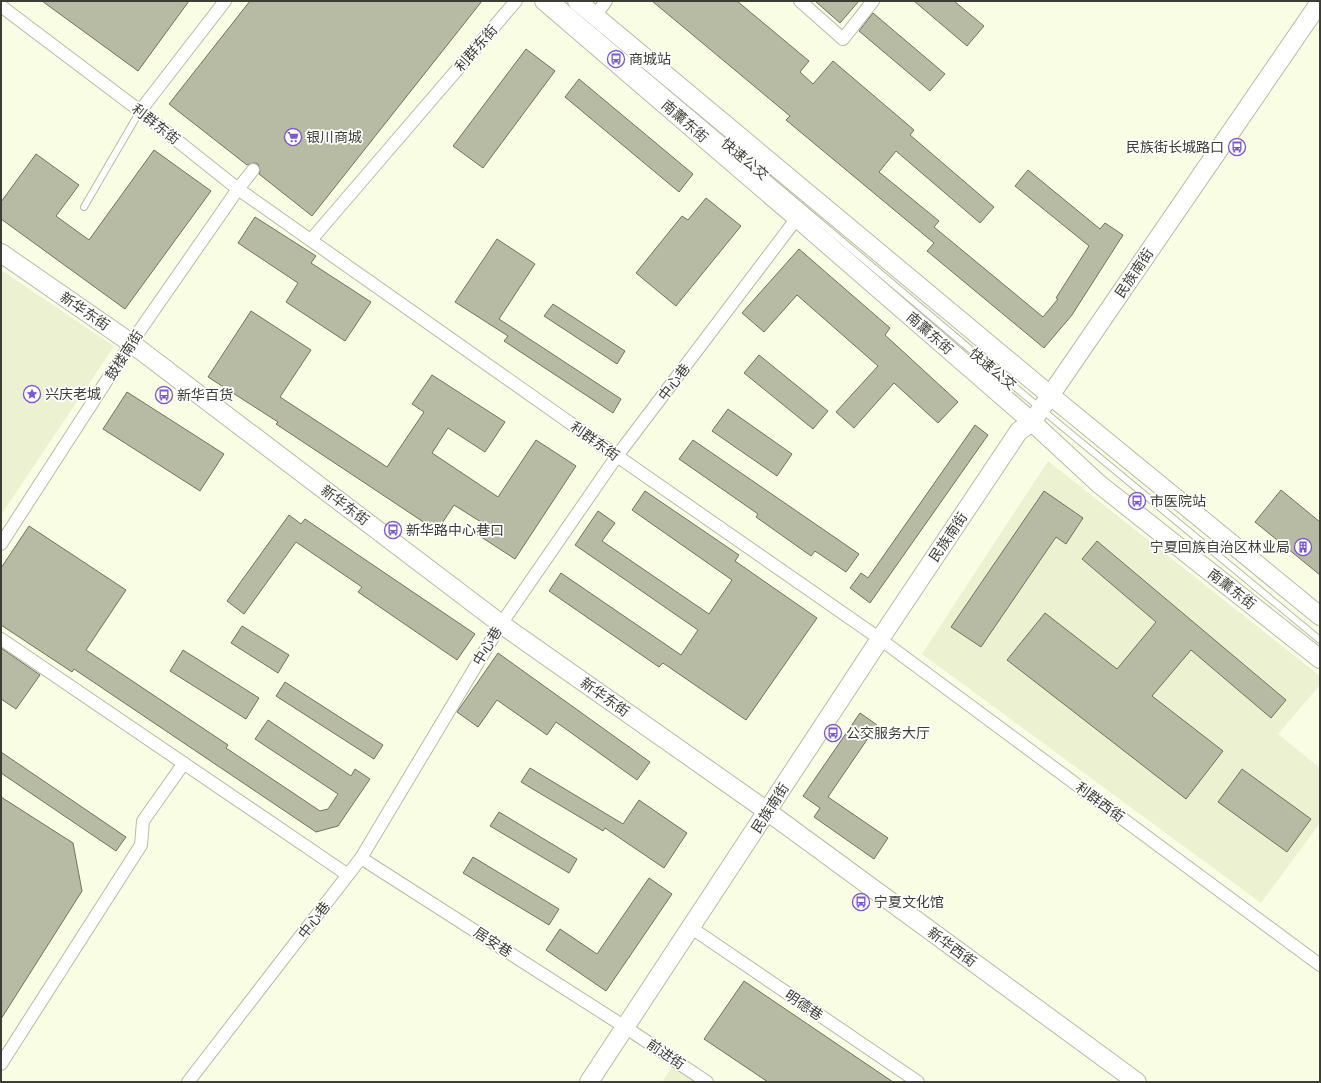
<svg xmlns="http://www.w3.org/2000/svg" width="1321" height="1083" viewBox="0 0 1321 1083" font-family="Jost,'Noto Sans SC',sans-serif">
<style>
.built{fill:#ecf1d1}
.building{fill:#b8bba4;stroke:#71735e}
.lines{fill:none;stroke-linecap:round;stroke-linejoin:round}
.lane-casing{stroke:#b8bba4;stroke-width:8}
.street-casing{stroke:#b8bba4;stroke-width:14}
.secondary-casing{stroke:#b8bba4;stroke-width:20}
.lane{stroke:#fff;stroke-width:6}
.street{stroke:#fff;stroke-width:12}
.secondary{stroke:#fff;stroke-width:18}
.labels{text-anchor:middle;stroke-width:3.5;stroke-linejoin:round;paint-order:stroke}
.street-label{font-size:14px;fill:#3c3d34;stroke:#fff}
.poi-label{font-size:14px;fill:#3c3d34;stroke:#fff;text-anchor:start}
</style>
<rect width="100%" height="100%" fill="#f9fde4"/>
<path class="built" d="M1,270L114,346L1,515Z
M1048,461L1320,676V685L1278,734L1320,768V823L1261,903L922,654Z
M673,1066L695,1082H662Z"/>
<path class="building" d="M42,1H189L138,71Z
M250,1H482L312,216L259,174L260,171L258,164L254,163L247,165L169,104Z
M652,1H737L809,61L800,72L813,84L833,61L914,130L910,135L994,207L980,223L896,151L879,172L939,221L934,227L1043,317L1058,299L1056,298L1089,246L1015,186L1028,170L1100,229L1105,223L1123,235L1072,315L1044,348L927,251L934,243L786,120L790,116Z
M815,1H859L840,23Z
M914,1H954L984,26L967,46Z
M873,13L945,74L930,91L859,31Z
M526,49L555,71L483,168L453,146Z
M579,79L693,174L679,192L565,97Z
M154,150L211,191L125,309L1,219V202L36,154L79,185L56,216L89,240Z
M706,198L741,226L676,306L636,273L682,216L688,220Z
M255,217L316,256L311,263L371,302L345,341L286,302L298,283L238,243Z
M497,239L535,264L499,319L621,399L613,413L504,341L508,336L455,302Z
M799,249L890,328L885,335L958,402L938,423L894,383L854,428L836,412L878,366L797,295L764,332L742,313Z
M553,304L625,351L617,364L544,316Z
M251,311L311,350L280,397L387,467L424,412L412,404L432,375L505,422L485,452L448,428L432,453L498,497L536,440L576,466L515,559L475,533L481,522L454,505L437,531L276,424L278,422L208,377Z
M759,355L828,411L813,429L744,373Z
M127,392L224,454L200,491L103,429Z
M728,409L792,454L777,476L712,431Z
M975,425L988,435L870,603L850,588L861,573L868,578Z
M693,440L859,554L846,572L815,551L811,556L756,517L758,514L679,459Z
M1281,490L1320,522V575L1255,522Z
M645,491L739,555L735,561L817,618L746,720L663,663L659,667L549,591L561,573L681,655L698,630L575,545L598,511L615,523L602,541L709,614L732,580L632,510Z
M1044,491L1083,518L1066,544L1056,537L981,647L951,627Z
M289,515L301,524L305,519L475,634L457,660L358,592L362,587L296,542L244,614L227,601Z
M29,526L126,590L86,650L228,745L226,748L320,811L328,809L338,794L255,739L268,720L351,776L355,769L370,779L338,826L316,832L74,669L72,672L1,625V568Z
M1097,541L1286,700L1271,718L1191,650L1152,696L1223,751L1186,799L1007,660L1045,613L1117,669L1156,622L1082,559Z
M242,626L289,655L278,673L231,643Z
M1,648L40,675L16,709L1,699Z
M183,650L259,698L246,719L170,671Z
M498,653L650,762L637,780L556,722L547,735L497,700L478,727L457,712Z
M285,682L383,745L374,759L276,696Z
M860,713L877,725L828,797L888,838L874,859L814,817L820,808L803,796Z
M1,752L126,837L116,851L1,773Z
M530,768L623,824L639,800L687,833L664,868L605,828L603,831L521,782Z
M1242,769L1311,819L1287,852L1218,802Z
M1,797L73,843L82,891L1,1019Z
M499,812L577,859L569,873L490,826Z
M473,857L559,909L549,925L463,873Z
M649,878L672,894L606,991L546,950L560,929L597,954Z
M744,981L893,1082H768L704,1039Z"/>
<g class="lines">
<g class="lane-casing">
<path id="lane" d="M558,1L1041,409L1320,640
M84,207L140,111"/>
</g>
<g class="street-casing">
<path id="street" d="M800,1L843,39L873,1
M1,6L140,111L238,189L617,456L880,639L1320,965
M595,16L606,1
M140,111L225,1
M311,240L516,1
M1,544L131,343L238,189L253,170
M1,639L348,875
M361,858L625,1027L707,1082
M690,927L918,1082
M1,1064L141,845L143,821L184,763
M188,1082L361,858L501,624L617,456L797,218"/>
</g>
<g class="secondary-casing">
<path id="secondary" d="M544,1L797,218L1032,422L1099,484L1320,659
M577,1L1051,396L1320,616
M1,253L131,343L501,624L767,811L1137,1082
M589,1082L880,639L1019,431L1032,422L1320,2"/>
</g>
<use href="#lane" class="lane"/>
<use href="#street" class="street"/>
<use href="#secondary" class="secondary"/>
</g>
<defs>
<g id="bus-ring" transform="scale(0.9)"><circle r="9.5" fill="#fff" stroke="#7d58d2" stroke-width="1.5"/><path d="M-5-6H5V4H4V6H2V4H-2V6H-4V4H-5ZM-3.5-4V0h7V-4ZM-3.5 1.2v1.5H-2V1.2ZM2 1.2v1.5H3.5V1.2Z" fill="#7d58d2"/></g>
<g id="supermarket-ring" transform="scale(0.9)"><circle r="9.5" fill="#fff" stroke="#7d58d2" stroke-width="1.5"/><path d="M-6-5.5h2.5l.6 2H6L4.5 2H-2.5L-4.4-4H-6ZM-1.5 3.2a1.3 1.3 0 1 0 .1 0ZM3 3.2a1.3 1.3 0 1 0 .1 0Z" fill="#7d58d2"/></g>
<g id="sight-ring" transform="scale(0.9)"><circle r="9.5" fill="#fff" stroke="#7d58d2" stroke-width="1.5"/><path d="M0-6L1.8-2.2L6-1.7L2.9 1.2L3.7 5.4L0 3.3L-3.7 5.4L-2.9 1.2L-6-1.7L-1.8-2.2Z" fill="#7d58d2"/></g>
<g id="building-ring" transform="scale(0.9)"><circle r="9.5" fill="#fff" stroke="#7d58d2" stroke-width="1.5"/><path d="M-4-6H4V6H1V3H-1V6H-4ZM-2.5-4.3h1.7v1.8h-1.7ZM.8-4.3h1.7v1.8H.8ZM-2.5-1h1.7V.8h-1.7ZM.8-1h1.7V.8H.8Z" fill="#7d58d2"/></g>
</defs>
<g fill-rule="evenodd">
<use href="#bus-ring" x="616" y="59"/>
<use href="#supermarket-ring" x="293" y="137"/>
<use href="#bus-ring" x="1237" y="147"/>
<use href="#sight-ring" x="32" y="394"/>
<use href="#bus-ring" x="164" y="395"/>
<use href="#bus-ring" x="1137" y="501"/>
<use href="#bus-ring" x="393" y="530"/>
<use href="#building-ring" x="1303" y="547"/>
<use href="#bus-ring" x="833" y="733"/>
<use href="#bus-ring" x="861" y="902"/>
</g>
<g class="labels">
<g class="street-label">
<text transform="translate(476 48) rotate(-49)" y="5">利群东街</text>
<text transform="translate(685 121) rotate(41)" y="5">南薰东街</text>
<text transform="translate(156 124) rotate(38)" y="5">利群东街</text>
<text transform="translate(745 159) rotate(40)" y="5">快速公交</text>
<text transform="translate(1134 273) rotate(-56)" y="5">民族南街</text>
<text transform="translate(85 311) rotate(34)" y="5">新华东街</text>
<text transform="translate(930 333) rotate(41)" y="5">南薰东街</text>
<text transform="translate(124 355) rotate(-57)" y="5">鼓楼南街</text>
<text transform="translate(993 369) rotate(40)" y="5">快速公交</text>
<text transform="translate(674 382) rotate(-53)" y="5">中心巷</text>
<text transform="translate(595 441) rotate(35)" y="5">利群东街</text>
<text transform="translate(345 505) rotate(37)" y="5">新华东街</text>
<text transform="translate(948 537) rotate(-56)" y="5">民族南街</text>
<text transform="translate(1232 589) rotate(38)" y="5">南薰东街</text>
<text transform="translate(487 646) rotate(-59)" y="5">中心巷</text>
<text transform="translate(605 697) rotate(35)" y="5">新华东街</text>
<text transform="translate(1100 802) rotate(36)" y="5">利群西街</text>
<text transform="translate(770 808) rotate(-57)" y="5">民族南街</text>
<text transform="translate(314 920) rotate(-52)" y="5">中心巷</text>
<text transform="translate(493 942) rotate(33)" y="5">居安巷</text>
<text transform="translate(952 947) rotate(36)" y="5">新华西街</text>
<text transform="translate(804 1005) rotate(34)" y="5">明德巷</text>
<text transform="translate(666 1054) rotate(34)" y="5">前进街</text>
</g>
<g class="poi-label">
<text x="629" y="64">商城站</text>
<text x="306" y="142">银川商城</text>
<text x="1224" y="152" text-anchor="end">民族街长城路口</text>
<text x="45" y="399">兴庆老城</text>
<text x="177" y="400">新华百货</text>
<text x="1150" y="506">市医院站</text>
<text x="406" y="535">新华路中心巷口</text>
<text x="1290" y="552" text-anchor="end">宁夏回族自治区林业局</text>
<text x="846" y="738">公交服务大厅</text>
<text x="874" y="907">宁夏文化馆</text>
</g>
</g>
<rect width="1321" height="1083" fill="none" stroke="#3c3d34" stroke-width="4"/>
</svg>
